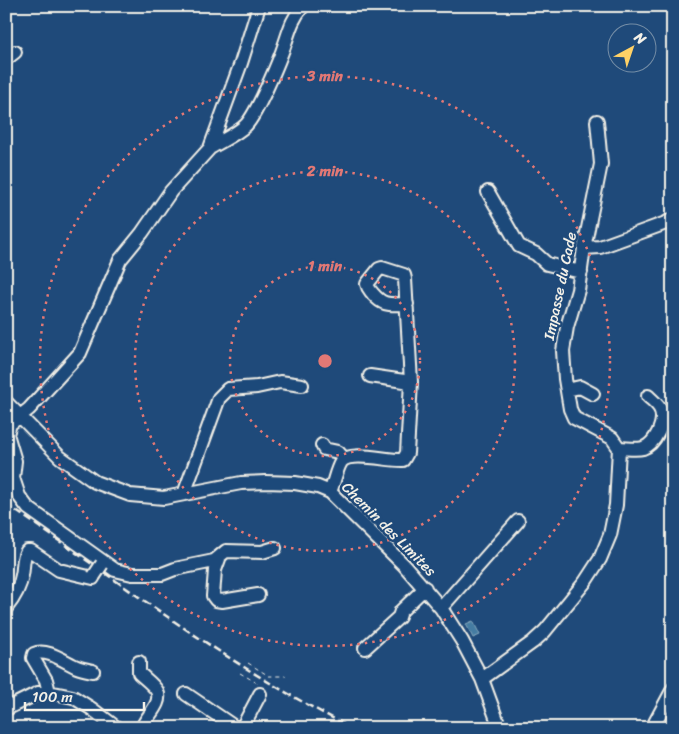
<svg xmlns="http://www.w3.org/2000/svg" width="679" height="734" viewBox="0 0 679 734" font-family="Sriracha,sans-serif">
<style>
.water{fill:#457ca2;stroke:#8babbe}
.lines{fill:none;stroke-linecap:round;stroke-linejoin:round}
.minor-casing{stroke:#f4f1e8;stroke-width:16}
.path{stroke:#f4f1e8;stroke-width:1;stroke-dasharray:4 4;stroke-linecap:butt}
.minor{stroke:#1f4a7a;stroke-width:12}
.rail{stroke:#f4f1e8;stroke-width:2.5;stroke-dasharray:8 4;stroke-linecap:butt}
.minor-bridge-casing{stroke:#f4f1e8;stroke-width:16;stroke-linecap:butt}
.minor-bridge{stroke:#1f4a7a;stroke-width:12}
.ring{fill:none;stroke:#e27875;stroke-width:2.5;stroke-dasharray:2.5 5}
.labels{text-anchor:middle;stroke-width:5;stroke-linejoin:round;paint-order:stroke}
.street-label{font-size:15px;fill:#f4f1e8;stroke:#1f4a7a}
.centre{fill:#e27875;stroke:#1f4a7a;stroke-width:2.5}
.ring-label{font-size:15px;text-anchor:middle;font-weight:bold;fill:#e27875;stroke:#1f4a7a;stroke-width:5;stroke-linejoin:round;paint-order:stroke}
</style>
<rect width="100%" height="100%" fill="#1f4a7a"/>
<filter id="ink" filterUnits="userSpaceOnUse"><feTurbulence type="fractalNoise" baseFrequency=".02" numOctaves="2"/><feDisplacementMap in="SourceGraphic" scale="10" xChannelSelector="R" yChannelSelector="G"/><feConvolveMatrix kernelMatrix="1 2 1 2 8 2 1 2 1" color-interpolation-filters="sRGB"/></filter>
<g filter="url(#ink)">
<path class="water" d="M473,621L480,635L473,638L466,624Z"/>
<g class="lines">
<g class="minor-casing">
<path id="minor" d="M259,6L241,63L210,148L171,191L142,233L120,260L80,353L29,409L10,424L7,434L15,461L13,478L19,496L28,508L115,570L132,574H162L175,569L214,561L226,551L262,552L275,548
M6,59L15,52
M210,148C221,141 237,134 246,125C257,113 276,68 282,52C289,34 290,21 303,6
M488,192L519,246L536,254L547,264L581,272
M584,248L600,247L666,223L673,219
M370,376L411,382
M567,390L580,387L593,394
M6,402L60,457L95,482L130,495L164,498L241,483L266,482L295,483L318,487L330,492L404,565L441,608L462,641L482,679L500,728
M322,445L324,449L338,452L344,459
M619,448C627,448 636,450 643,448C655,444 665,423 661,411C659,405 653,401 648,396
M330,492C334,483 336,470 341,462C350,450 388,461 403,460L407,453L411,382L405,279L404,275L382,268L379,269L367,284C368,289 370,290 373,294C384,307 391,304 407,304
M184,494L219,398L228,389L257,387L280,382L302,385
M219,559L215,570L213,596L216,600L222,601L258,595
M6,608C14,598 20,588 22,575C24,567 22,558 27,551H31L59,570L93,578L94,576
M441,608L518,521
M365,648L399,617L401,611L425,588
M139,662V673C144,678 154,685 157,691C163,704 146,716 142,728
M482,679L533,642L545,631L585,582L600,559L610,535L616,505L619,448L612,438L574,418L570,409L565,379L563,351L567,327L578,290L584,248L601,164L597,121
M49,692L46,680L33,658L34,654C47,648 65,662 77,667C82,669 88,670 93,671
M186,694L236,728
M6,709L38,693L49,692L73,697L92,709L117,728
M242,728L260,694
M652,728L673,689"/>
</g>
<path class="path" d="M248,663L269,676H286
M240,673L259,684"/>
<use href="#minor" class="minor"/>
<path class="rail" d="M6,504C119,581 229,667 352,728"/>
<g class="minor-bridge-casing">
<path id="minor-bridge" d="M94,576L102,564"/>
</g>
<use href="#minor-bridge" class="minor-bridge"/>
</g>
</g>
<g class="ring">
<circle cx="325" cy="361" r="95"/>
<circle cx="325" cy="361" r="190"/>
<circle cx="325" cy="361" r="285"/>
</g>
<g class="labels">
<g class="street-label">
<text transform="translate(560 286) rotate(-78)" y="5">Impasse du Cade</text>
<text transform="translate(389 529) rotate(45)" y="5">Chemin des Limites</text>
</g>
</g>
<circle cx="325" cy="361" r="8" class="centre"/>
<g class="ring-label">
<text x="325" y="81">3 min</text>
<text x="325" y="176">2 min</text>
<text x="325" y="271">1 min</text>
</g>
<rect width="679" height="734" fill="none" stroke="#1f4a7a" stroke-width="25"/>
<rect x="12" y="12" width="654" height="709" fill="none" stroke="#f4f1e8" stroke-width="2" filter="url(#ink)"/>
<g transform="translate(632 48) rotate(40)"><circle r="24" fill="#1f4a7a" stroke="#748da6"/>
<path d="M0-4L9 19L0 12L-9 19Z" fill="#ffd166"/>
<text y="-8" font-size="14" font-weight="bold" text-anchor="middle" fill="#f4f1e8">N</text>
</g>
<path d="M25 702v8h119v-8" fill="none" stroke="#f4f1e8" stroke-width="2.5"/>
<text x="32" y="702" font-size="15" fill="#f4f1e8" stroke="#1f4a7a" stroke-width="4" paint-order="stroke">100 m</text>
</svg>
